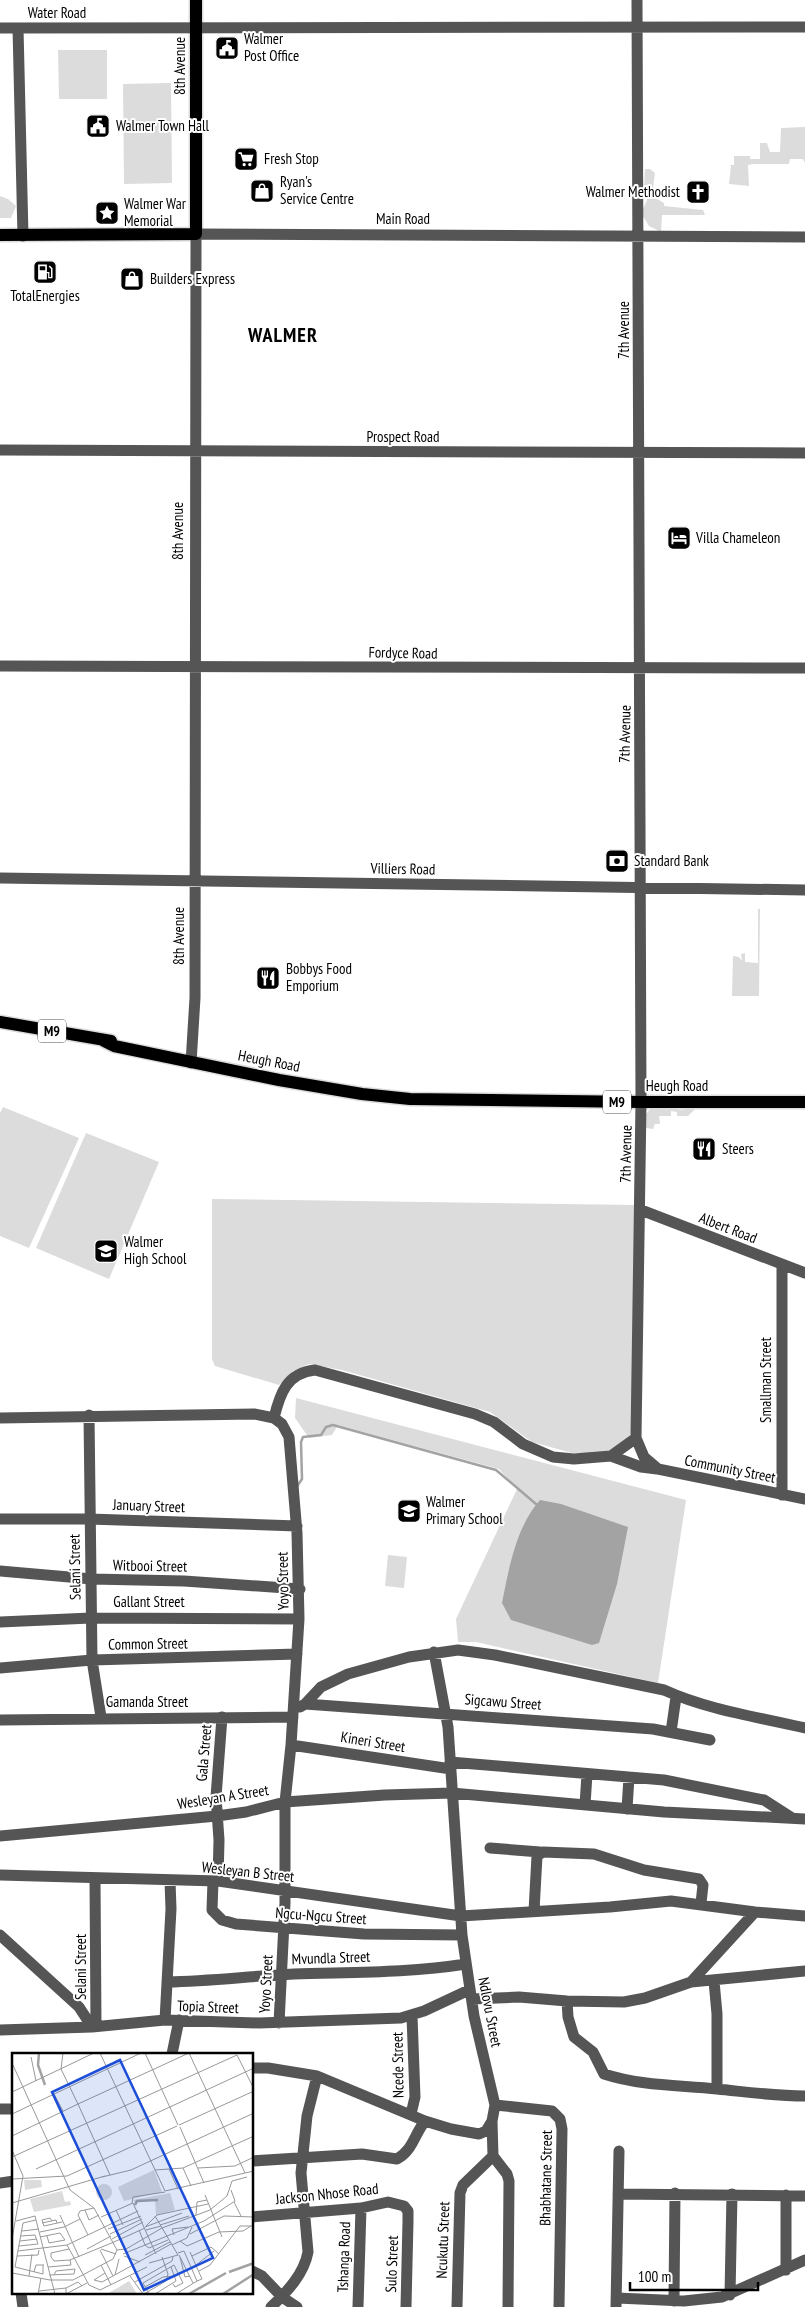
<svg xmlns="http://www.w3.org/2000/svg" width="805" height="2307" viewBox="0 0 805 2307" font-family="'PT Sans Narrow',sans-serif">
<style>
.green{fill:#dcdcdc}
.water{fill:#a3a3a3}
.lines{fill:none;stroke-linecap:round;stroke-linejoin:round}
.stream{stroke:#a3a3a3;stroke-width:2.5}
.major-casing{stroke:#dbdbdb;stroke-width:15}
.minor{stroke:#555;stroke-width:11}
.major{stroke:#000;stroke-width:12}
.labels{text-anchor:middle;stroke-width:4;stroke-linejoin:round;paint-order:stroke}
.shield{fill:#fff;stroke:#4c4c4c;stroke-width:1}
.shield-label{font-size:14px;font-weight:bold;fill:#000}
.street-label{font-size:15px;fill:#000;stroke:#fff}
.poi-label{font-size:15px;fill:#000;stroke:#fff;text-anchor:start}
.district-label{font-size:20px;font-weight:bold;letter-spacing:1px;fill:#000;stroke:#fff}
.inset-river{fill:none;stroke:#a3a3a3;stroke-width:2.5}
.inset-road{fill:none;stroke:#999;stroke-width:1}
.view{fill:#1d4ed8;fill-opacity:0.15;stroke:#1d4ed8;stroke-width:2.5}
.inset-edge{fill:none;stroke:#000;stroke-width:2.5}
</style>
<rect width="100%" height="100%" fill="#fff"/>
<path class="green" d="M58,50H107V99H59Z
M171,83L172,183L124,184L123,84Z
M805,127V163L803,159H790L789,164H753L748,165L749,186L729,184L731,166L729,165H734V156H750V159H760V143H767L770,152H780L781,128Z
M645,169H650L655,173L652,196L664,203V206L703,210L705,215H662L661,232L649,226L643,216V209L647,200L644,188Z
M0,196L8,199L16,206L11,218H0Z
M758,909H760L759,996H732L733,956L739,957L742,961L741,954L745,953V962L758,963Z
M670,1105C676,1111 685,1111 691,1106L695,1107V1109L688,1116H677V1112L671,1111V1116H659L660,1124H655L653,1129L646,1128V1114L652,1107Z
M3,1107L79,1138L29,1248L0,1236V1113Z
M86,1133L159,1162L109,1279L36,1248Z
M212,1199L636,1205L633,1427L628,1440L618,1449L600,1453H572L532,1442L490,1412L342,1370L309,1364L293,1371L279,1385L215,1366L212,1359Z
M296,1398L686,1500L658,1683L476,1642H458L456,1619L517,1489L499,1469L338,1425L332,1435L309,1438L295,1418Z
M388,1555L407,1557L404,1588L385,1586Z"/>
<path class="water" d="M540,1500L561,1504L628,1527L617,1584L599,1643L592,1645L511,1620L502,1603C509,1568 516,1527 540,1500Z"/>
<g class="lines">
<path class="stream" d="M298,1485L302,1479L301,1442L303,1437L321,1435L326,1427L333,1425L496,1470L536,1504"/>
<g class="major-casing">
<path id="major" d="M0,235L196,234V0
M0,1022L111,1041
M104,1041L114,1046L279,1080L362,1094L410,1099L641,1102H805"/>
</g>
<path class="minor" d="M637,0L641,1102L636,1438L644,1457L658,1469L805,1499
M0,28L805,27
M18,28L23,236
M0,450L805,453
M0,666L805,668
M0,878L805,890
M191,1063L195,998L196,234L805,237
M641,1210L805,1273
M89,1415L92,1660L101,1717
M0,1418L254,1414L274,1418L282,1424L289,1437L297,1533L299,1619L291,1745L285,1802V1903L279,2023
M274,1418C280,1393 287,1373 315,1370L475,1414L494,1422L523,1444L553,1457L574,1459L611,1456L636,1438
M611,1456L641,1467L657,1469
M782,1495V1264
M0,1519H89L297,1526
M0,1571L92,1579L184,1581L300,1589
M0,1622L91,1618L299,1619
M0,1668L92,1660L297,1654
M305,1704L321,1687L348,1674L409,1657L458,1650L495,1655L664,1690C708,1710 758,1717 805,1728
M300,1707L305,1704L653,1729L710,1740
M0,1720L293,1717
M671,1732L676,1697
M291,1745L451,1769
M450,1762L664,1780L764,1800L792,1818
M585,1805L587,1774
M627,1809L629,1777
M0,1836L217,1816L246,1812L285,1802L385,1795L452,1793L664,1812L805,1819
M490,1848L540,1852
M0,1875L218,1881L461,1916L610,1907L671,1901L755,1912L805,1916
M95,1878L96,2026
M213,1881L212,1910L222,1920L236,1924L364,1934L462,1935
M218,1881L219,1840L216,1797L222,1717
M534,1911L537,1856L543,1852L594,1854L644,1870L699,1879L703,1885L701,1903
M0,1935L79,2007L92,2027
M714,1981L717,2014V2089
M168,1982C210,1981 252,1976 294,1974C351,1972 409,1973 466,1964
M691,1982L805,1971
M472,1999L519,1997L567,2001L624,2002L645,1998L691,1982L755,1912
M567,2001L568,2017L574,2037L593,2052L604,2074C641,2086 679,2085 717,2089C747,2092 775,2096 805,2096
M165,2020L171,1909L170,1881
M0,2030L92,2027L165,2020L259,2023L401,2018L424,2011L469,1990
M172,2054L179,2020
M252,2068H268L317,2076L425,2121L451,2129L479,2134L486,2131L492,2121L495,2105L474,2016L462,1935L448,1727L434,1652
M495,2105L552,2111L560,2119L562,2129L559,2307
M0,2109H14
M411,2114L415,2097L412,2016
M492,2121L493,2156L507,2174L509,2181L508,2307
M252,2161L362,2154L397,2159C413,2150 414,2135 425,2121
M0,2183L14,2181
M618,2194L805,2196
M252,2217L361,2208L388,2202L404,2206L408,2211V2221L406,2307
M786,2270V2195
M252,2271L262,2276L282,2297L297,2307
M21,2293L23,2307
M730,2295L732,2194
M617,2298L684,2301L722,2297L805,2260
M674,2301L675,2193
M271,2307C287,2292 304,2274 308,2252L301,2173L307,2116L317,2076
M358,2307L361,2208
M457,2307L460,2193L463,2185L493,2156
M616,2307L619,2151"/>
<use href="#major" class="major"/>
</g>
<defs>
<g id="civic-square" transform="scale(1.25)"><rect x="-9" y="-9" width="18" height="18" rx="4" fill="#000" stroke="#fff"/><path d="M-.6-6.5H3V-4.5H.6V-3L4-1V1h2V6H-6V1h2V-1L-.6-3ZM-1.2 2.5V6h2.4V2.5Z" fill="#fff"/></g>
<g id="supermarket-square" transform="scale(1.25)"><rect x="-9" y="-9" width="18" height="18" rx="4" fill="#000" stroke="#fff"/><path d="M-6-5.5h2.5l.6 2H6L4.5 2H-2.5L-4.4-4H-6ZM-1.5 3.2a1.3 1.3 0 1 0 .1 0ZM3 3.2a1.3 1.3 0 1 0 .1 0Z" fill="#fff"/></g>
<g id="shop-square" transform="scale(1.25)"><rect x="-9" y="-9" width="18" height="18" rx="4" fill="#000" stroke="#fff"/><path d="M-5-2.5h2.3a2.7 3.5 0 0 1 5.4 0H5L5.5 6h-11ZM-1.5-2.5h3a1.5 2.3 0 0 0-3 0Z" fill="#fff"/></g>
<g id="church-square" transform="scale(1.25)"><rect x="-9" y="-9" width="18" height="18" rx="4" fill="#000" stroke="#fff"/><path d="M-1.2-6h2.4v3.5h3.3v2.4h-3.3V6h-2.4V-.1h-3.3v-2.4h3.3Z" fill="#fff"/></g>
<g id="sight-square" transform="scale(1.25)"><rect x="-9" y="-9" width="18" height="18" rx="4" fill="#000" stroke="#fff"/><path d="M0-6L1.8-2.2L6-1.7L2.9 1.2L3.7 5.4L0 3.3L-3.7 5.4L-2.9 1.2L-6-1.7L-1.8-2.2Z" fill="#fff"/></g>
<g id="fuel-square" transform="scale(1.25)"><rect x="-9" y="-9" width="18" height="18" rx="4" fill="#000" stroke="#fff"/><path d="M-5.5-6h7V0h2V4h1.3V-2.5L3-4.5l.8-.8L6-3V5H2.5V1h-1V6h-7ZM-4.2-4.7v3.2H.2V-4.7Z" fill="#fff"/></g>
<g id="hotel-square" transform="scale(1.25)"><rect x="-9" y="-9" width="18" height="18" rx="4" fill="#000" stroke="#fff"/><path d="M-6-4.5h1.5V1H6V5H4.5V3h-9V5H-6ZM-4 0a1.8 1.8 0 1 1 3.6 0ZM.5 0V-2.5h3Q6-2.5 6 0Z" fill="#fff"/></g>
<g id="bank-square" transform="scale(1.25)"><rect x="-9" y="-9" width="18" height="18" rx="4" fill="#000" stroke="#fff"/><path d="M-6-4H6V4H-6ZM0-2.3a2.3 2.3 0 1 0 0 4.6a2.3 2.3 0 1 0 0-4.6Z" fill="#fff"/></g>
<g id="restaurant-square" transform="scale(1.25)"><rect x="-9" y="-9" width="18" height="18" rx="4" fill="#000" stroke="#fff"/><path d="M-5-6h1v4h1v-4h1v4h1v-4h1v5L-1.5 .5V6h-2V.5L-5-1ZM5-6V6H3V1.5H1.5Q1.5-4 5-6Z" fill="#fff"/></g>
<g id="school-square" transform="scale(1.25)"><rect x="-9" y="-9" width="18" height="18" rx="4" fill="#000" stroke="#fff"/><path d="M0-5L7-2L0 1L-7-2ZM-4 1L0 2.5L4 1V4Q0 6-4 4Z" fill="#fff"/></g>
</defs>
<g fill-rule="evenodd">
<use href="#civic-square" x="227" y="48"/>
<use href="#civic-square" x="98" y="126"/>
<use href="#supermarket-square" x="246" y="159"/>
<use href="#shop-square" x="262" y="191"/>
<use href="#church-square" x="698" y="192"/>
<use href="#sight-square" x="107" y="213"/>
<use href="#fuel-square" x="45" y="272"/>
<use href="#shop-square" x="132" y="279"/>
<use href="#hotel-square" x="679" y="538"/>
<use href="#bank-square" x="617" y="861"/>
<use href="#restaurant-square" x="268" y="978"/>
<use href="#restaurant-square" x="704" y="1149"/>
<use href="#school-square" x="106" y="1251"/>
<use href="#school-square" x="409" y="1511"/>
</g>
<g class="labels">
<g class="shield">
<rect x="38" y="1019.5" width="28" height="23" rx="4"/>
<rect x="603" y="1090.5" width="28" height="23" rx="4"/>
</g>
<g class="shield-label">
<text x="52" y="1036">M9</text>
<text x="617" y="1107">M9</text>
</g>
<g class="street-label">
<text x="57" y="18">Water Road</text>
<text transform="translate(180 66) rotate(-90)" y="5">8th Avenue</text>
<text x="403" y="224">Main Road</text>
<text transform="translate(624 330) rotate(-90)" y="5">7th Avenue</text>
<text x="403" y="442">Prospect Road</text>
<text transform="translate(178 531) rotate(-90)" y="5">8th Avenue</text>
<text transform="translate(403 653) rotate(1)" y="5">Fordyce Road</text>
<text transform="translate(625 734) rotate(-89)" y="5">7th Avenue</text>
<text transform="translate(403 869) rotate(1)" y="5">Villiers Road</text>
<text transform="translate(179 936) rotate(-90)" y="5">8th Avenue</text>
<text transform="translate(269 1061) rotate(11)" y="5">Heugh Road</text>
<text x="677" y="1091">Heugh Road</text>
<text transform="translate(626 1154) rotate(-89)" y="5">7th Avenue</text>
<text transform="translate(728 1228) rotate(21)" y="5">Albert Road</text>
<text transform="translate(766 1380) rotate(-90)" y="5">Smallman Street</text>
<text transform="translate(730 1469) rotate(11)" y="5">Community Street</text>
<text transform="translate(149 1506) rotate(2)" y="5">January Street</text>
<text transform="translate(150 1566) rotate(1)" y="5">Witbooi Street</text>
<text transform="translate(75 1567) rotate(-91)" y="5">Selani Street</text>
<text transform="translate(283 1581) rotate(-91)" y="5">Yoyo Street</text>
<text x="149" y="1607">Gallant Street</text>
<text transform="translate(148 1644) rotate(-1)" y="5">Common Street</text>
<text x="147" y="1707">Gamanda Street</text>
<text transform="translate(503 1702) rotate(4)" y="5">Sigcawu Street</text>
<text transform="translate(373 1742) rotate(9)" y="5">Kineri Street</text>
<text transform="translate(204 1753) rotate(-85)" y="5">Gala Street</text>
<text transform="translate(223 1797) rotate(-9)" y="5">Wesleyan A Street</text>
<text transform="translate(248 1872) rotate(6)" y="5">Wesleyan B Street</text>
<text transform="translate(321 1916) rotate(4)" y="5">Ngcu-Ngcu Street</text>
<text transform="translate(331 1958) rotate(-2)" y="5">Mvundla Street</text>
<text transform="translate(81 1967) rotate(-90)" y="5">Selani Street</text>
<text transform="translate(266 1984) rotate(-87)" y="5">Yoyo Street</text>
<text transform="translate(208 2007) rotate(2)" y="5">Topia Street</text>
<text transform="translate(490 2012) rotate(79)" y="5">Ndlovu Street</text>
<text transform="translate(398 2065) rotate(-91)" y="5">Ncede Street</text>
<text transform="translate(546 2178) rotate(-89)" y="5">Bhabhatane Street</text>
<text transform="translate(327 2194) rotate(-6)" y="5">Jackson Nhose Road</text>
<text transform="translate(443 2240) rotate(-88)" y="5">Ncukutu Street</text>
<text transform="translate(344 2257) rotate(-88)" y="5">Tshanga Road</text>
<text transform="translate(392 2264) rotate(-88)" y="5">Sulo Street</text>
</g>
<g class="poi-label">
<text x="244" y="44">Walmer<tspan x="244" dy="17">Post Office</tspan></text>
<text x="116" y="131">Walmer Town Hall</text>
<text x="264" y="164">Fresh Stop</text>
<text x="280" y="187">Ryan's<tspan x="280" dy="17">Service Centre</tspan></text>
<text x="680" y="197" text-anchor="end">Walmer Methodist</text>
<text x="124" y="209">Walmer War<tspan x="124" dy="17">Memorial</tspan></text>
<text x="150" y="284">Builders Express</text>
<text x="45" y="301" text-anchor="middle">TotalEnergies</text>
<text x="696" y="543">Villa Chameleon</text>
<text x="634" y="866">Standard Bank</text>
<text x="286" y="974">Bobbys Food<tspan x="286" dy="17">Emporium</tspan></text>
<text x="722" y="1154">Steers</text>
<text x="124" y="1247">Walmer<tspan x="124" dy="17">High School</tspan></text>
<text x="426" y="1507">Walmer<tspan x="426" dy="17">Primary School</tspan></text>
</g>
<g class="district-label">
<text x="283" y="342">WALMER</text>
</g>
</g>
<g transform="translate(12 2053)">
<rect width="241" height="241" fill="#fff"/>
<path d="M142,117L150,139L112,148L106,134ZM12,127H29L30,134L13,137ZM84 139a8 8 0 1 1 16 0a8 8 0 1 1-16 0ZM50,138L53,149L58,148L59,152L22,159L18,146ZM158,140L163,157L144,162L143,146L123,150L121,147ZM117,228L125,241H94L102,237Z" fill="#dcdcdc"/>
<path class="inset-river" d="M27,0L26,12L33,32M123,152L125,148L146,147M217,219L242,210M177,241L214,220M211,241L242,221"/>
<path class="inset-road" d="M88,0L153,138L242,118M133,0L166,72M177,0L233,120M19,4L24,28M0,10L58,137L82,155L105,197M0,39L82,0M42,41L51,58M0,61L129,0M167,72L242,38M168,74L192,130M0,83L66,51L49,16L51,0M0,97L11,123L0,186M0,104L225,2L242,36M171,115L179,133M186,115L223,113L242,104M24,116L242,15M157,116L166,136M143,117L171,115L242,83M98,122L66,51L177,0M90,124L119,117L242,60M0,126L55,123L165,73M193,142L210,184M222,149L229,163M0,150L93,123M120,150L121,144L153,139M73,157L77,167L87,162M104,157L111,172M48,162L67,204M184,162L185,149L195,147M89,164L121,150L144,201M24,167L11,170L3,214L31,221V212M24,167L43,241M4,168L23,163L24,167M40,168L38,165L30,167L32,173L50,169M30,170L44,167L45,170M148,172L177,163M134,173L145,162L196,151M133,174L170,160M96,176L129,163M127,177L133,192M134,177L149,173M10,178L27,176M28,179L52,174L68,166M98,181L130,166M178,181L212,163L242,164M76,182L66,162L68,158L82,155M162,182L160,176L176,174M35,183L37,190L53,187M28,184L48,180L53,187M100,186L131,169M8,188L25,186M168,188L175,193L207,179L231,178L239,173M102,189L133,175M55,192L77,232L88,237L135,214M133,192L137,195L156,187M160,192L175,185L180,174M7,193L26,191L23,182L9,183M75,196L99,183M89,196L104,201M88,197L101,223M105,197L114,196L150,175L198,157L215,143L220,128L235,124M6,198L55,192L126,158M178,199L190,226L185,228M111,201L192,168L223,148L219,137M133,202L158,189M167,202L181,230M5,203L26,202L27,197M112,203L128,209M180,203L199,194L207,201M39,204L42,208L58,207L102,189M39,204V200L57,196M168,204L173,224L178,223M137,210L166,202L143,163M89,212L99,232M184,212L202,198M36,214L59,212L58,207M187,218L198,212L228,173H240M22,219L24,212H32M0,220L38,227H61L101,206L105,197M93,220L82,227L90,229L159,191M37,222L62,221L63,216M42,222L44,218L63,216M103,222L107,206M17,223L20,201M118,223L131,241M123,229L160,208L161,204M133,234L151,224L163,223M27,238L54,235M26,241L29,225M54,241V235L66,229L70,233M54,241L75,230M132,241L154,228L156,221L150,204M137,241L131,230L162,212L171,230L163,234L161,231M143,241L164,228L159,214M164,241L185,228L172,198L166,200"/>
<path class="view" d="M108,7L201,205L132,237L40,39Z"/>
<rect width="241" height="241" class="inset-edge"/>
</g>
<path d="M630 2282v8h128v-8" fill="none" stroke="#000000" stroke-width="2.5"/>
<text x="638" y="2282" font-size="15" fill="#000000" stroke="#ffffff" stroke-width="4" paint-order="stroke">100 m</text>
</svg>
